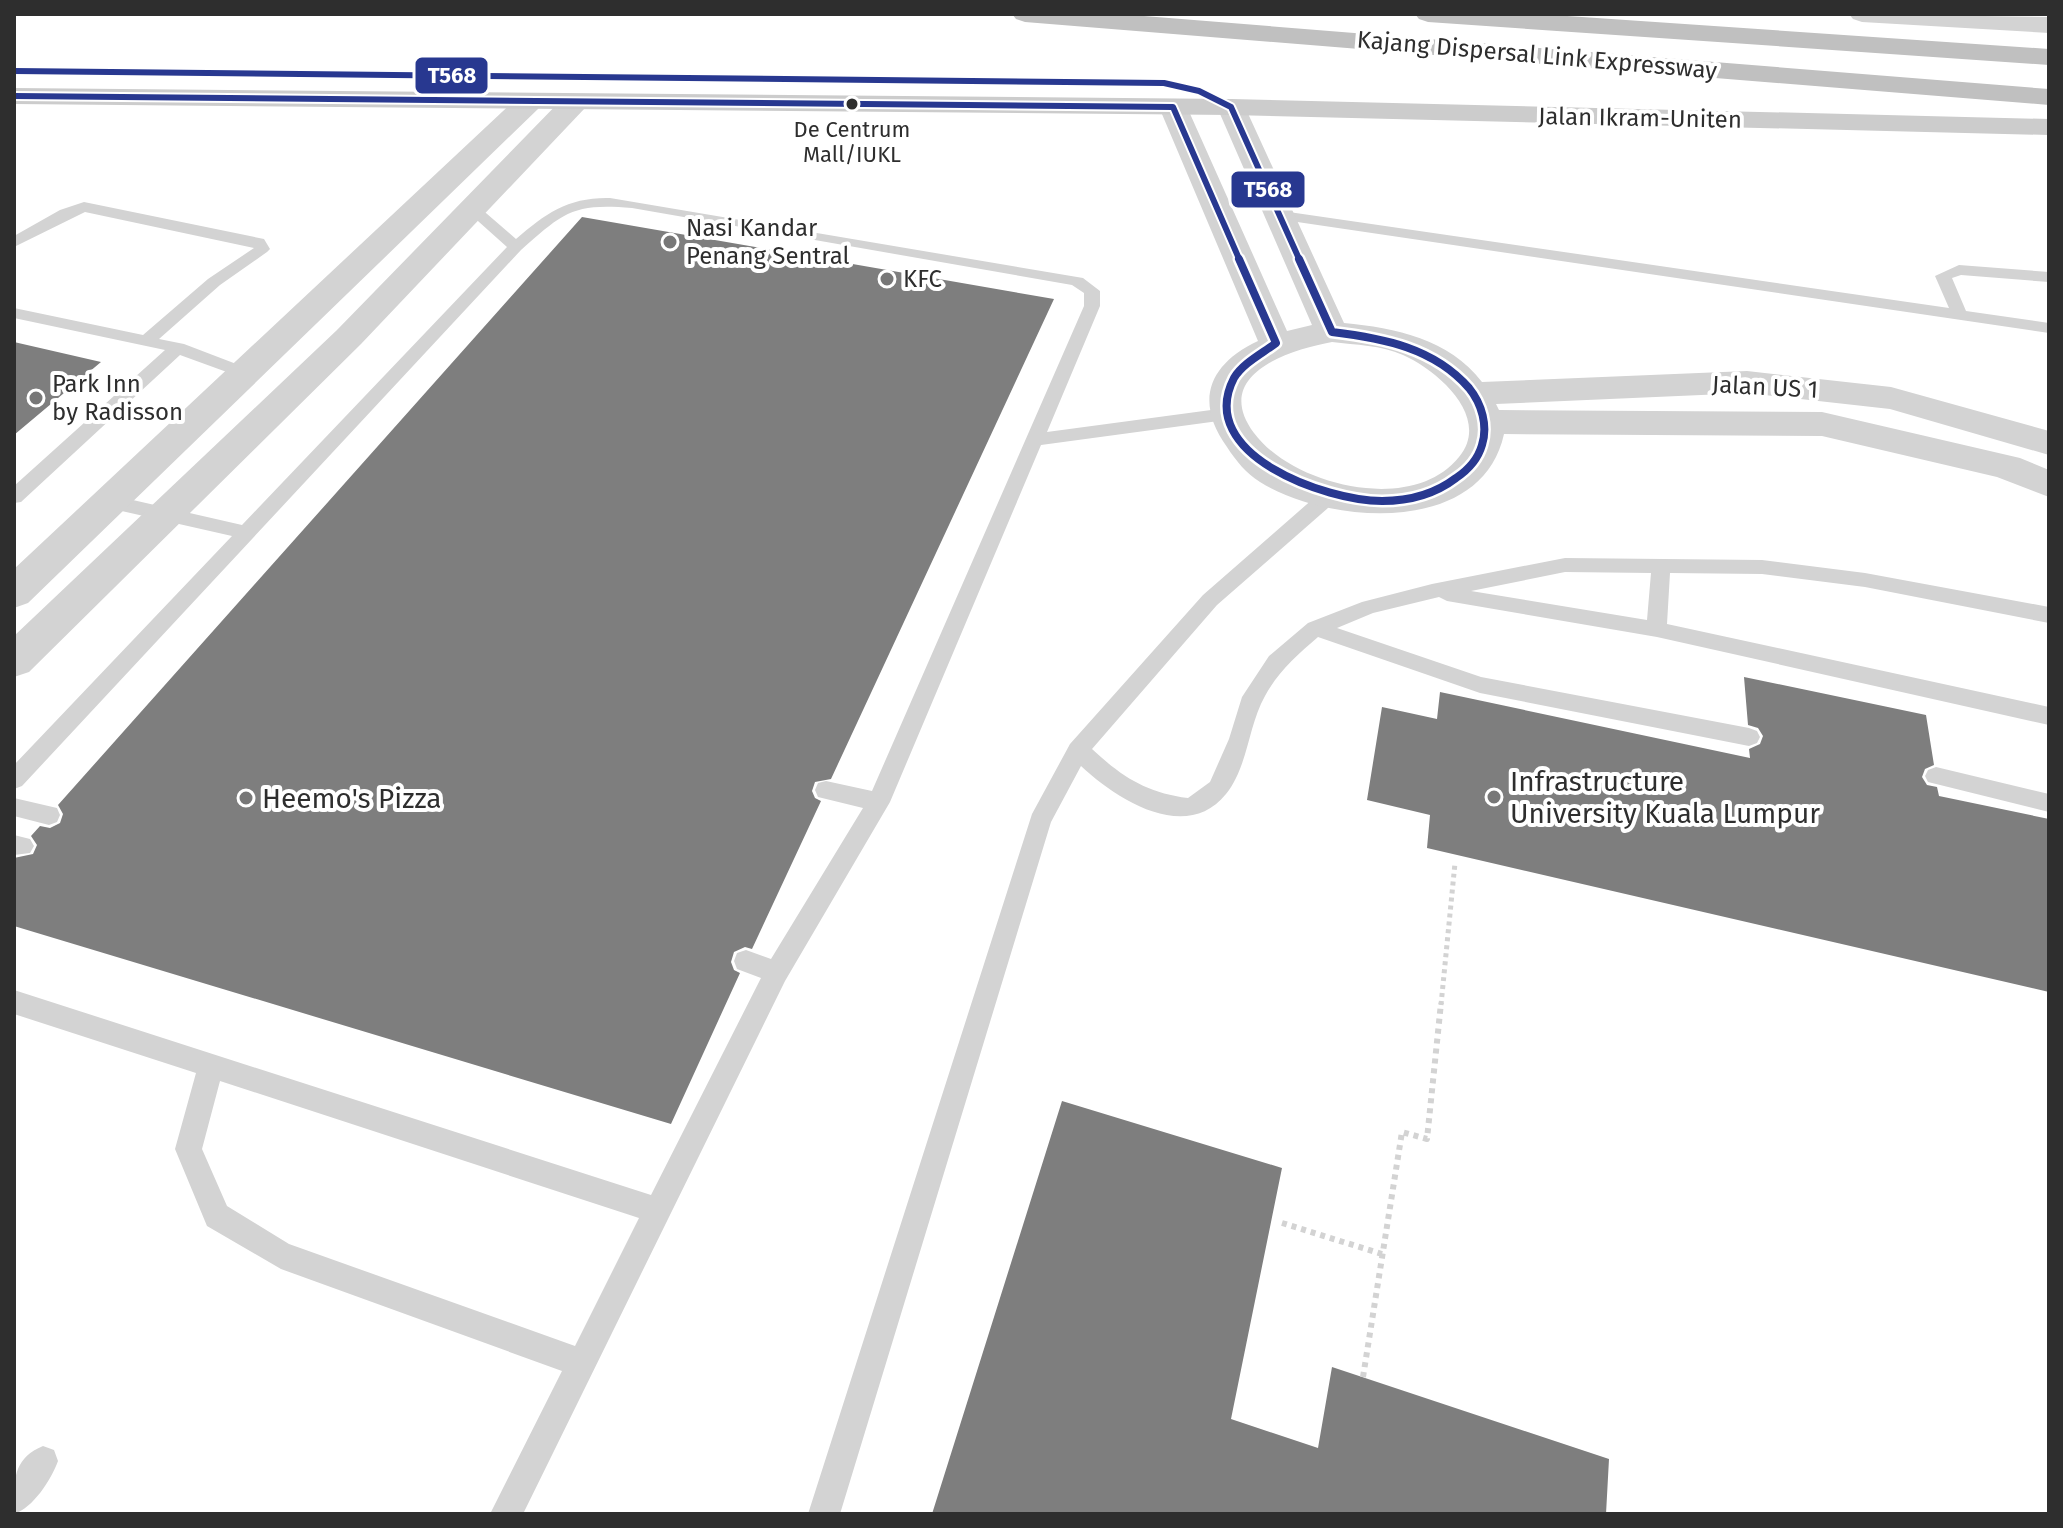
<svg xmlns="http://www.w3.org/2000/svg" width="2063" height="1528" viewBox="0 0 2063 1528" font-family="'Fira Sans',sans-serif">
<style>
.building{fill:#7e7e7e}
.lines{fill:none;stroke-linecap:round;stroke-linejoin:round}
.path-far1{stroke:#d3d3d3;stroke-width:5;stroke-dasharray:4 4;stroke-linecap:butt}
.path{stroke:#d3d3d3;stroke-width:6;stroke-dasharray:5 5;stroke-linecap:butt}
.lane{fill:#d3d3d3;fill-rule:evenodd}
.street{fill:#d3d3d3;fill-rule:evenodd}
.secondary{fill:#ccc;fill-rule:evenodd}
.highway{fill:#c0c0c0;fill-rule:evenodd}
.bus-1-far1-casing{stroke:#fff;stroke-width:10}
.bus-1-casing{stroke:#fff;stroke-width:13}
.bus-1-far1{stroke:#283890;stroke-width:6}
.bus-1{stroke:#283890;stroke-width:8}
.bus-dot{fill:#2e2e2e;stroke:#fff;stroke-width:3}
.poi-dot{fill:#777;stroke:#fff;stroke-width:3}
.labels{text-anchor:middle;stroke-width:8;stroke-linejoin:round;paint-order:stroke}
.far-bus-label{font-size:22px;fill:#2e2e2e;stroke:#fff}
.far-street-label{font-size:24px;fill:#2e2e2e;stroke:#fff}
.far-poi-label{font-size:24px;fill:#2e2e2e;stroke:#fff;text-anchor:start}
.poi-label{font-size:28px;fill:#2e2e2e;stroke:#fff;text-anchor:start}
.line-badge{stroke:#fff;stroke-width:3}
.badge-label{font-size:22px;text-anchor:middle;font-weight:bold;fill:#fff}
</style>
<rect width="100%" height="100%" fill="#fff"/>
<path class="building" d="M582,217L1054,299L831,779L815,782L812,791L815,798L821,801L752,949L745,947L734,952L731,962L734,970L740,973L671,1124L14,926V858L33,854L37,845L31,836L40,826L50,828L60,823L63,814L58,805Z
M14,342L101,362L14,435Z
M1744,677L1926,715L1934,765L1925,769L1922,777L1927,785L1937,787L1939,796L2049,819V992L1427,848L1430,815L1367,800L1382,707L1437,719L1440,692L1750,758L1749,749L1760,744L1763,736L1758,728L1748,725Z
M1062,1101L1282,1168L1231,1419L1318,1448L1332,1367L1609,1459L1606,1514H932Z"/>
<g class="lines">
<path class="path-far1" d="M1441,1005L1455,863"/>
<path class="path" d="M1282,1223L1382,1254
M1363,1377L1402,1132L1427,1139L1441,1003"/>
<path class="lane" d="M610,198L1083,278L1100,291V306L1047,432L1226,408L1235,414L1226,420L1041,445L890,802L785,981L523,1514H490L562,1371L281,1269L207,1226L175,1149L196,1073L14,1014V990L651,1195L761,978L737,969L734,961L737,953L746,950L771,959L863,808L818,797L815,790L818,783L826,781L872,791L1084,306V293L1072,285L632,208C573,203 564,212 521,250L22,786L14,789V765L232,536L104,507L102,502L104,497L111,495L242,525L507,247L469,213V207H479L516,239C546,213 569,197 610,198ZM220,1081L639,1218L575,1346L289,1244L227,1206L202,1149Z
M84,202L264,239L270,249L267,252L220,285L159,339L184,344L252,370L255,374L246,379L180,355L21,502L14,503V486L165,350L14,318V308L143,335L208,279L254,248L85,212L14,247V236L60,210Z
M1282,211L1949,308L1935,276L1959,265L2049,272V282L1961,275L1952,278L1966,311L2049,323V333L1277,219V213Z
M1329,490L1338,496L1336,501L1217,605L1092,749C1122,777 1147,793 1188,798L1210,782L1229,739L1242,697L1269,656L1308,623L1362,602L1432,584L1565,558L1762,560L1865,573L2049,607V623L1865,587L1762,574L1670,573L1667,624L2049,707V725L1657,637L1447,601L1439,597L1373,613L1337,628L1481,677L1749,728L1757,731L1760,737L1757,743L1749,746L1480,693L1318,637C1297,655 1278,672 1265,696C1248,726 1248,767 1226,794C1186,844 1116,799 1081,766L1051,822L840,1514H808L1032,814L1070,744L1203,595L1322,491ZM1565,572L1651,573L1647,620L1471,591Z
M1936,767L2049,794V812L1928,782L1925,776L1928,770Z
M14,798L57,808L60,815L57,822L49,825L14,816Z
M14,835L30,839L34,846L30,853L14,855Z
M43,1446L54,1450L58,1461C51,1480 33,1508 14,1514C14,1484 11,1459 43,1446Z"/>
<path class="street" d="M1849,14L2049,17V33L1862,22L1853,19Z
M575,94L585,96L589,102L585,108L361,344L29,672L14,677V636L337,330L565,96Z
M528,95L538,97L542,103L538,109L28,603L14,608V569L518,97Z
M1173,99L1183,101L1187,107L1287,331L1312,325L1217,107L1221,101L1231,99L1241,101L1245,107L1344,323C1396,328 1449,339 1482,382L1747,371L1891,387L2049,431V455L1890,409L1747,393L1496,404L1499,410L1822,412L2020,458L2049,470V497L1997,477L1822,436L1504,434C1482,536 1330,525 1260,482C1246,473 1236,461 1227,447C1194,401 1209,364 1258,341L1159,107L1163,101ZM1332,342C1356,345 1381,345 1403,355C1437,370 1492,417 1459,457C1413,515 1293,486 1254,433C1211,375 1288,350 1332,342Z"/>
<path class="secondary" d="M14,88L1231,99L2049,119V135L1231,115L14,104Z"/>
<path class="highway" d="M1012,14H1119L2049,89V105L1025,22L1016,19Z
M1415,14H1538L2049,49V65L1428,22L1419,19Z"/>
<g class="bus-1-far1-casing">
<path id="bus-1-far1" d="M14,71L1164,83L1199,91L1231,107L1300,261
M14,96L1173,107L1240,261"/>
</g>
<g class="bus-1-casing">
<path id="bus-1" d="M1239,259L1276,343C1263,353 1243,363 1234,378C1194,455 1327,501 1382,501C1409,501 1435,494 1456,478C1468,470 1478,459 1482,445C1488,426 1482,404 1469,388C1434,348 1383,338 1332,332L1299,259"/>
</g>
<use href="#bus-1-far1" class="bus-1-far1"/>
<use href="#bus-1" class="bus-1"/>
</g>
<circle class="bus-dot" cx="852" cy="104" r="7"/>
<g class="poi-dot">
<circle cx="670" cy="242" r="8"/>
<circle cx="887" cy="279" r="8"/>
<circle cx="36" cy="398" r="8"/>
<circle cx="1494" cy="797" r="8"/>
<circle cx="246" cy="798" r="8"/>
</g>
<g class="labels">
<g class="far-bus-label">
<text x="852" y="137">De Centrum<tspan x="852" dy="25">Mall/IUKL</tspan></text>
</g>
<g class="far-street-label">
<text transform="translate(1537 55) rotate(5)" y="8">Kajang Dispersal Link Expressway</text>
<text transform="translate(1640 118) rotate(1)" y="8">Jalan Ikram-Uniten</text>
<text transform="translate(1765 387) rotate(3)" y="8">Jalan US 1</text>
</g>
<g class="far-poi-label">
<text x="686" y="236">Nasi Kandar<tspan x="686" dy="28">Penang Sentral</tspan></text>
<text x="903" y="287">KFC</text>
<text x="52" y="392">Park Inn<tspan x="52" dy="28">by Radisson</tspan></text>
</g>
<g class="poi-label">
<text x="1510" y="791">Infrastructure<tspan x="1510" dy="32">University Kuala Lumpur</tspan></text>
<text x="262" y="808">Heemo's Pizza</text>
</g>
</g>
<g class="line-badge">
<rect x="414" y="56" width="75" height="39" rx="8" fill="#283890"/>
<rect x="1230" y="170" width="76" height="39" rx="8" fill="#283890"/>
</g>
<g class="badge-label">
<text x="452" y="83">T568</text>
<text x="1268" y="197">T568</text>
</g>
<rect width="2063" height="1528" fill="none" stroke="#2e2e2e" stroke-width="32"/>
</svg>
